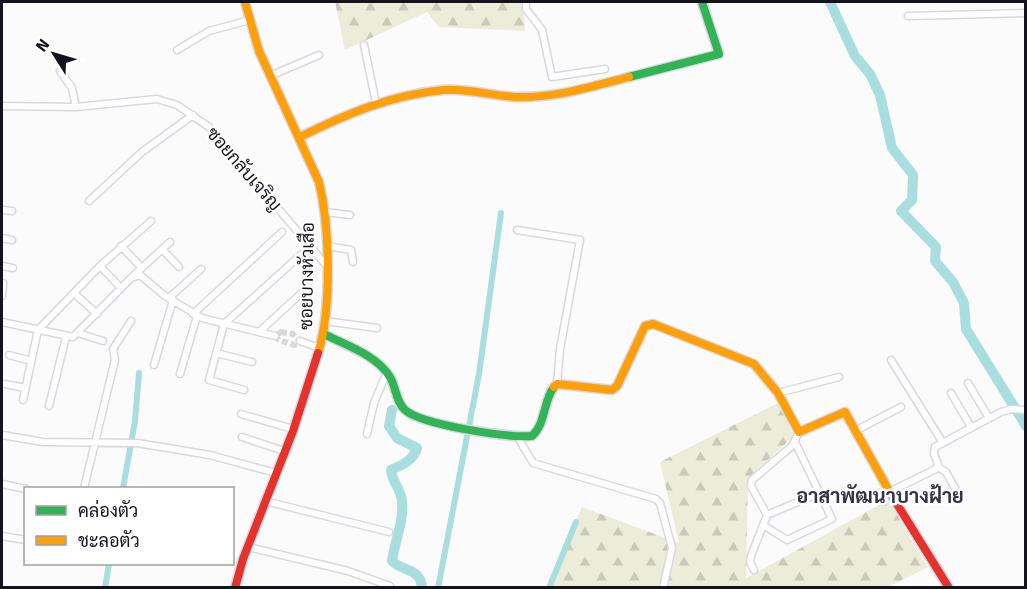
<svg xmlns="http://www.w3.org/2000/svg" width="1027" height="589" viewBox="0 0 1027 589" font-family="Signika,Sarabun,sans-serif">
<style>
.forest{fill:url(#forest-firs)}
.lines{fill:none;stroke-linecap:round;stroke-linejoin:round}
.canal{stroke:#a9dede;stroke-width:6}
.river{stroke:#a9dede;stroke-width:10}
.street-tunnel{stroke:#d8d8da;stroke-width:6;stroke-dasharray:6 3;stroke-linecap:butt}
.street-casing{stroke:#d9d8df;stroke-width:9}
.fast-casing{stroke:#d9d8df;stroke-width:11}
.slow-casing{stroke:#d9d8df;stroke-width:11}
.jam-casing{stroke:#d9d8df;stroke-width:11}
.street{stroke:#fefefe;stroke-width:6}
.fast{stroke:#30b455;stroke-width:8}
.slow{stroke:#ff9f0a;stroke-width:8}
.jam{stroke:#e5322d;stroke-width:8}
.labels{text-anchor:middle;stroke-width:5;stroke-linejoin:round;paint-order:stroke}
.street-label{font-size:18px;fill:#14121c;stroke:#fff}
.neighbourhood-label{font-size:20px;font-weight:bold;fill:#363248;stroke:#fff}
</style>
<defs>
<pattern id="forest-firs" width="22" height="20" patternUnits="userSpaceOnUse" patternTransform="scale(1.5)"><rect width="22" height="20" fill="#ebedd9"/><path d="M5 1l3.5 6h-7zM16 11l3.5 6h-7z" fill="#c9caba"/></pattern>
</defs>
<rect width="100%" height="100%" fill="#fbfbfb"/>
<path class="forest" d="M335,2H523L525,31L439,27L427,12L345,50Z
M778,403L794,436L748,478L746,578L888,500L928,567L888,587L549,588L582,507L679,543L660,462Z"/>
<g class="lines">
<path class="canal" d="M123,488L135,421L139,373
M105,588L109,564
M438,588L479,374L501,213
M549,588L576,522"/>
<path class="river" d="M830,2L855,56L870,74L880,95L892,148L913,175L912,200L901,211L936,247L935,261L953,282L964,303L966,329L1026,426
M392,410L389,426L397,438L417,448C414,460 402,465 391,470C392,482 401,489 402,501C404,521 395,541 392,561C403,572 421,568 422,588"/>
<path class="street-tunnel" d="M281,332L293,334L300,341L294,345L279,340L275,336Z"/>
<g class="street-casing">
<path id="street" d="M526,2V9L542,30L552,77L605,69
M908,16L1026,13
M364,45L376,103
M177,50L209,31L250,20
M60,71L72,88L76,107
M270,76L319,55
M2,106L76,107L157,99L177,105L209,127L326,265
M89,201L142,152L193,115
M2,210L12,211
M325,212L350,215
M517,230L580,240L560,349L557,384
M2,238L12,240
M121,246L142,268
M327,246L351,250L353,262
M162,249L179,267
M2,266L13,268
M100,266L121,288
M133,276L170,242
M74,293L97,314
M2,296L3,283
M169,298L201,269
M193,314L282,232
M325,321L377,328
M2,322L73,337L131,278L140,275L165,296L202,318L275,336
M224,324L303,253
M224,324L209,380L244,390
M259,332L308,287
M78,333L103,341
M300,341L320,348
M216,353L252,362
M9,355L31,361
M891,360L943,443
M154,365L173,300
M180,374L197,316
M968,383L989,418
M5,384L25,388
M778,393L839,377
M951,393L971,427
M23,400L38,330L100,266L151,221
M49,406L66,337
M241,414L293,429
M855,431L901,407
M367,434L374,403L387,372
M2,435L43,442L137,443L210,455L276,473
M517,436L533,463L656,499L660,503L672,548L663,588
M242,437L284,451
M938,467L946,472L957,492
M2,484L26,489
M84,488L115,360L113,349L131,321
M889,492L936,469L938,464L934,454L935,447L1001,412L1012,409L1026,410
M265,501L389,532
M767,515L819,493
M763,525L787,540L832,519L795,442
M2,536L26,540
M248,547L348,571L390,586
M754,570L750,562L751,556L767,515L751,486L752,480L792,446L799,432"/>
</g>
<g class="fast-casing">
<path id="fast" d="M629,77L719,54L702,2
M324,334C345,345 377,355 390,377C396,387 396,402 405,410C422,425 509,438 532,436C546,424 543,401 554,387"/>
</g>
<g class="slow-casing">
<path id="slow" d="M245,2L259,51L319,182C330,227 332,309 318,353
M300,137C346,114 391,95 443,90C467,88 492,96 516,97C555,98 591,87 629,77
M554,387L557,384L612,390L617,386L645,326L653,324L754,364L778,393L799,432L845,412L892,496"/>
</g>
<g class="jam-casing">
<path id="jam" d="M892,496L949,588
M235,588L243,559L293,431L318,353"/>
</g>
<use href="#street" class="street"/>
<use href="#fast" class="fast"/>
<use href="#slow" class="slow"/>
<use href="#jam" class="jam"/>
</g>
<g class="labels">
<g class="street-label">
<text transform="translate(244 169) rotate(49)" y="6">ซอยกลับเจริญ</text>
<text transform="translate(307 276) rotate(-89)" y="6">ซอยบางหัวเสือ</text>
</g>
<g class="neighbourhood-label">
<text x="880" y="503">อาสาพัฒนาบางฝ้าย</text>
</g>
</g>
<rect width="1027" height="589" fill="none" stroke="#14121c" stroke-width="6"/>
<rect x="24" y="487" width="210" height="78" fill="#ffffff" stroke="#a1a0a4" stroke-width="1.5"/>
<rect x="36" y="506" width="30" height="9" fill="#30b455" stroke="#a1a0a4" stroke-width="1.5"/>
<text x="78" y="517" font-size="18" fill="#14121c">คล่องตัว</text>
<rect x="36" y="536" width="30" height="9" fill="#ff9f0a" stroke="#a1a0a4" stroke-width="1.5"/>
<text x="78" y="547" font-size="18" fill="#14121c">ชะลอตัว</text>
<g transform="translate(54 54) rotate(307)" stroke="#ffffff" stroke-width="4.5" paint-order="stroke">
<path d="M0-4.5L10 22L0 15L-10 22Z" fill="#14121c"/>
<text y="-9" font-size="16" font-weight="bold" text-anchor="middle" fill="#14121c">N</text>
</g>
</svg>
